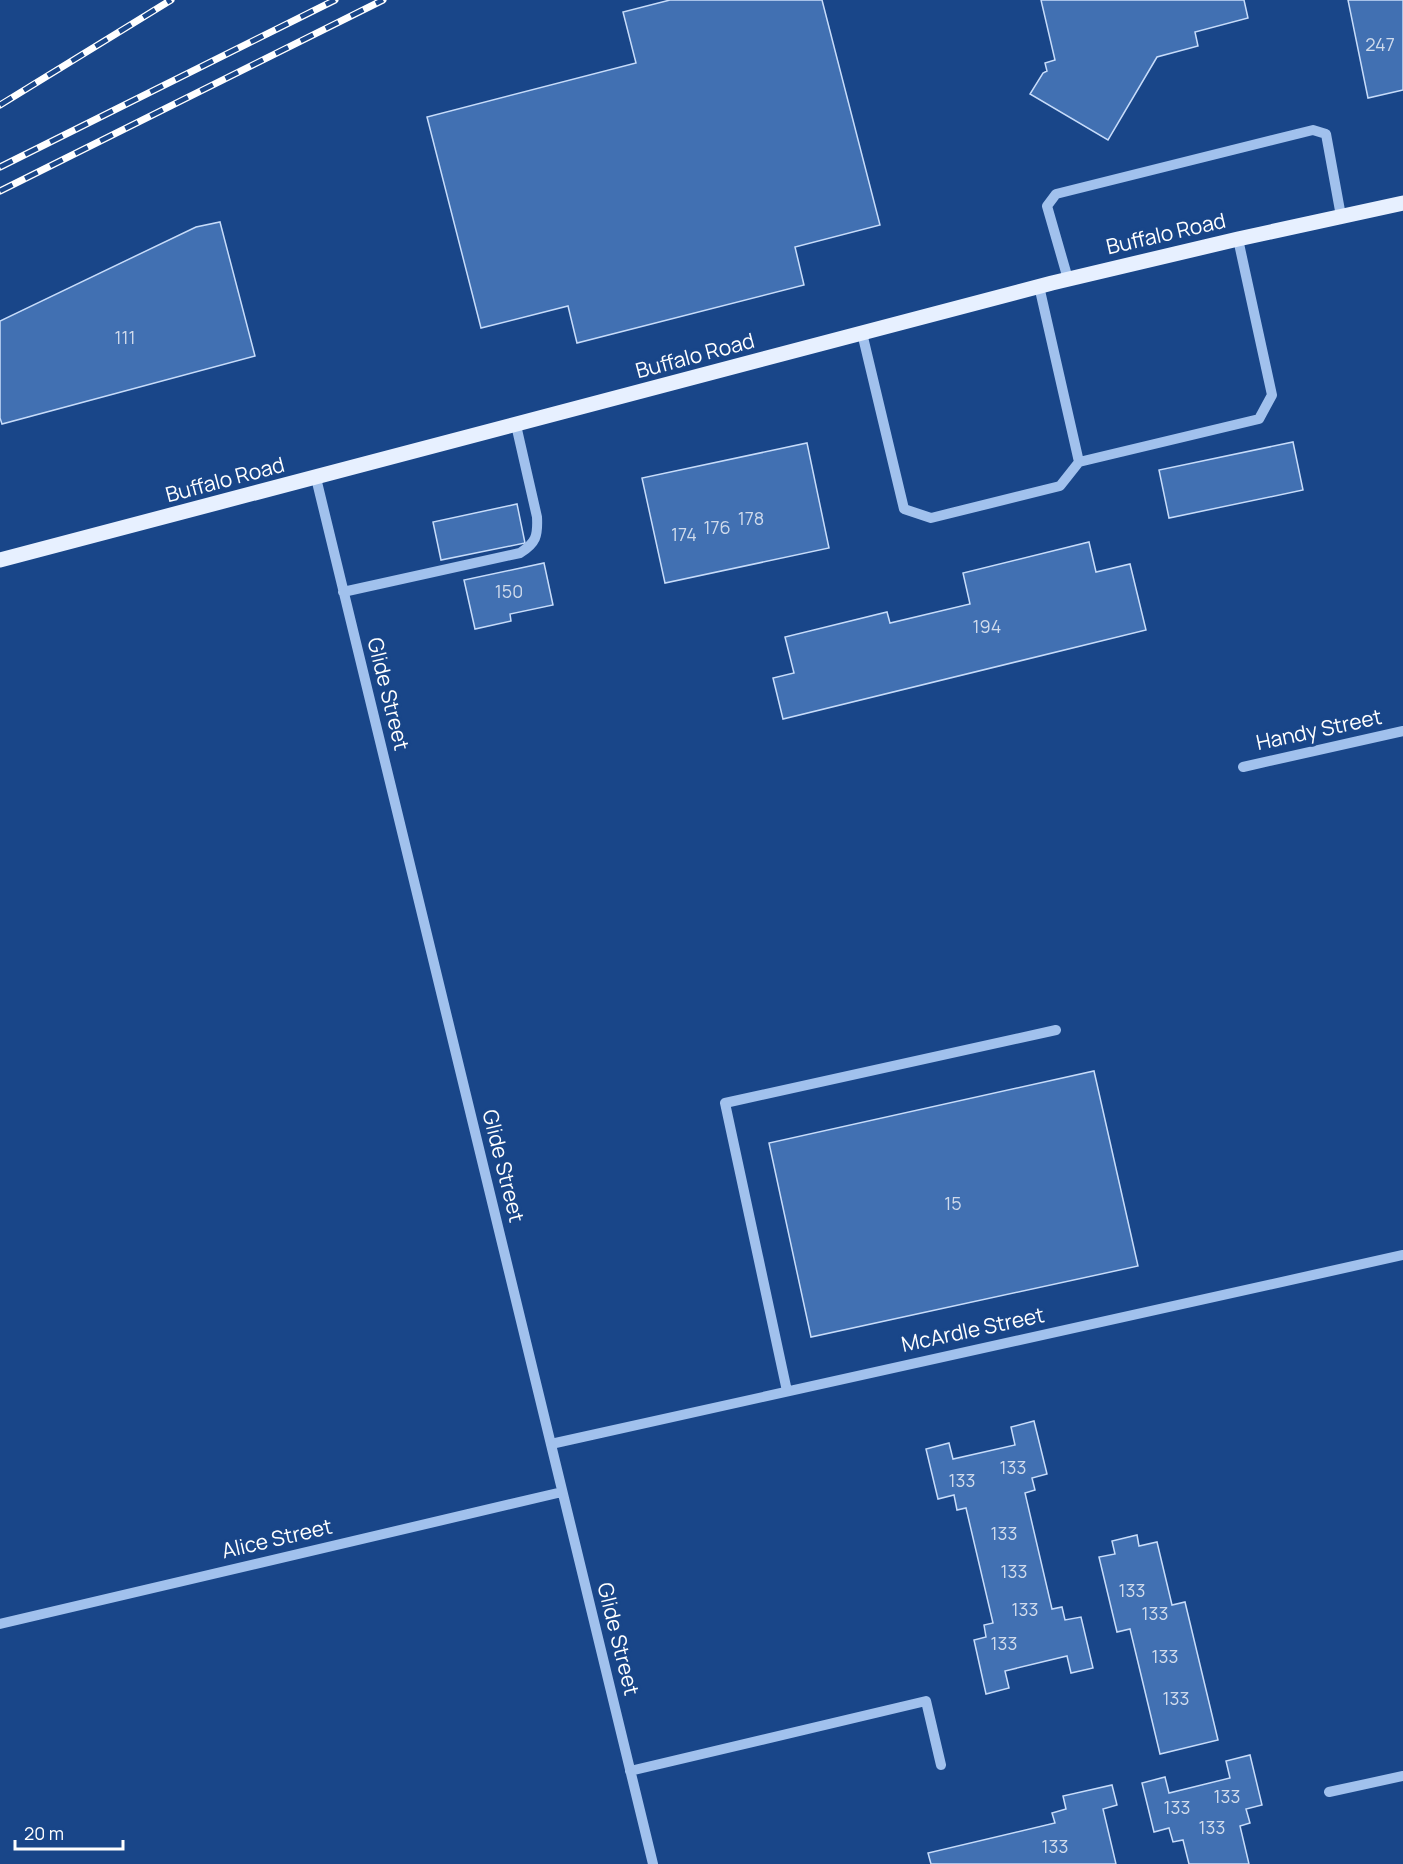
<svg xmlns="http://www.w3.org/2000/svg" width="1403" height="1864" viewBox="0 0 1403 1864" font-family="Manrope,sans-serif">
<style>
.building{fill:#4170b2;stroke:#c7dcfa;stroke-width:1.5}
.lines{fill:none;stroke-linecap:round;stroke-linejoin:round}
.minor{stroke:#a1c1ed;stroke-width:10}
.major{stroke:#e7f0ff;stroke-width:15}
.rail-casing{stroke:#fff;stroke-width:7}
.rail{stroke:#194689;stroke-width:4.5;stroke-dasharray:14;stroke-linecap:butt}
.labels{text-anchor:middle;stroke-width:6;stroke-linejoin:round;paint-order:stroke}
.number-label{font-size:18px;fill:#d0dbec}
.street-label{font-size:21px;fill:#fff;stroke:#194689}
</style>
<rect width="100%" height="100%" fill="#194689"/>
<path class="building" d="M670,0H822L880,225L795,247L804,285L577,343L568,306L481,328L427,117L636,63L623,12Z
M1041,0H1244L1248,18L1195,32L1198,46L1157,57L1108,140L1030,94L1043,73L1047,71L1045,63L1055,60Z
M1348,0H1403V90L1368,98Z
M220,222L255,356L2,424L0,418V321L196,227Z
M1293,442L1303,490L1169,518L1159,470Z
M807,443L829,548L665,583L642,478Z
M517,504L525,543L441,560L433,522Z
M1089,542L1096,572L1130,564L1146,630L783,719L773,678L794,673L785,637L887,612L890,623L970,604L963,573Z
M544,563L553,605L510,614L511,621L475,629L464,580Z
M1094,1071L1138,1266L811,1337L769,1143Z
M1034,1421L1047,1474L1032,1478L1035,1490L1025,1493L1052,1609L1062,1607L1065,1620L1081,1617L1093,1668L1071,1673L1067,1656L1005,1671L1009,1688L986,1694L974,1640L986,1637L984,1625L993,1623L966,1508L957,1510L954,1495L938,1499L926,1449L949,1443L953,1459L1015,1445L1011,1427Z
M1137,1535L1139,1546L1157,1542L1172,1605L1185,1602L1218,1740L1160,1754L1130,1629L1117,1632L1099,1557L1115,1554L1112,1541Z
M1250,1755L1262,1805L1246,1809L1250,1823L1240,1826L1249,1864H1189L1183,1840L1173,1842L1169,1828L1154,1832L1142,1783L1165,1777L1169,1793L1230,1778L1226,1761Z
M1112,1785L1117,1805L1103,1809L1116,1864H931L928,1853L1055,1823L1052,1813L1066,1809L1063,1796Z"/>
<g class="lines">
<path class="minor" d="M1068,279L1047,206L1056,194L1313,130L1326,134L1341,216
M1039,286L1079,462
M862,333L904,509L931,518L1060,486L1079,462L1259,419L1272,395L1238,239
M316,478L653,1864
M343,592L520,553C536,543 538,536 537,517L516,425
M1243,767L1403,731
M787,1391L725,1103L1056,1030
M551,1444L1403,1255
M0,1624L562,1492
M630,1771L926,1701L941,1765
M1329,1792L1403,1776"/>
<path class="major" d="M0,560L1052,283L1238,239L1403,203"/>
<g class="rail-casing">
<path id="rail" d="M0,105L171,0
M0,167L335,0
M0,191L383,0"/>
</g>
<use href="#rail" class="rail"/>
</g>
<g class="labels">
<g class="number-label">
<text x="1380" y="51">247</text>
<text x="125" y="344">111</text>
<text x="751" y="525">178</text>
<text x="717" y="534">176</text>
<text x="684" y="541">174</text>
<text x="509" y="598">150</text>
<text x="987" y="633">194</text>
<text x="953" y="1210">15</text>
<text x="1013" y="1474">133</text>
<text x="962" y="1487">133</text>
<text x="1004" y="1540">133</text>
<text x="1014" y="1578">133</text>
<text x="1132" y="1597">133</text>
<text x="1025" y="1616">133</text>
<text x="1155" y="1620">133</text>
<text x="1004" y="1650">133</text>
<text x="1165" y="1663">133</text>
<text x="1176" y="1705">133</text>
<text x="1227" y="1803">133</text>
<text x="1177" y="1814">133</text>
<text x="1212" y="1834">133</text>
<text x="1055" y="1853">133</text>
</g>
<g class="street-label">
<text transform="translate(1166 234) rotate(-13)" y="7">Buffalo Road</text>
<text transform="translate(695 356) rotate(-15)" y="7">Buffalo Road</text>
<text transform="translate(225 480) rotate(-15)" y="7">Buffalo Road</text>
<text transform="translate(388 694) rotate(76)" y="7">Glide Street</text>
<text transform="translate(1319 730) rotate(-12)" y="7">Handy Street</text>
<text transform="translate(503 1166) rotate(76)" y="7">Glide Street</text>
<text transform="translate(973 1330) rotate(-12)" y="7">McArdle Street</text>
<text transform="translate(277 1539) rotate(-13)" y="7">Alice Street</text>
<text transform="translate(618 1639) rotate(76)" y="7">Glide Street</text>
</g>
</g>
<path d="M15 1840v9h108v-9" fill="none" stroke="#ffffff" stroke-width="3"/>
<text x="24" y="1840" font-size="18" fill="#ffffff" stroke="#194689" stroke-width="4.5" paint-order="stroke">20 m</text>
</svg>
